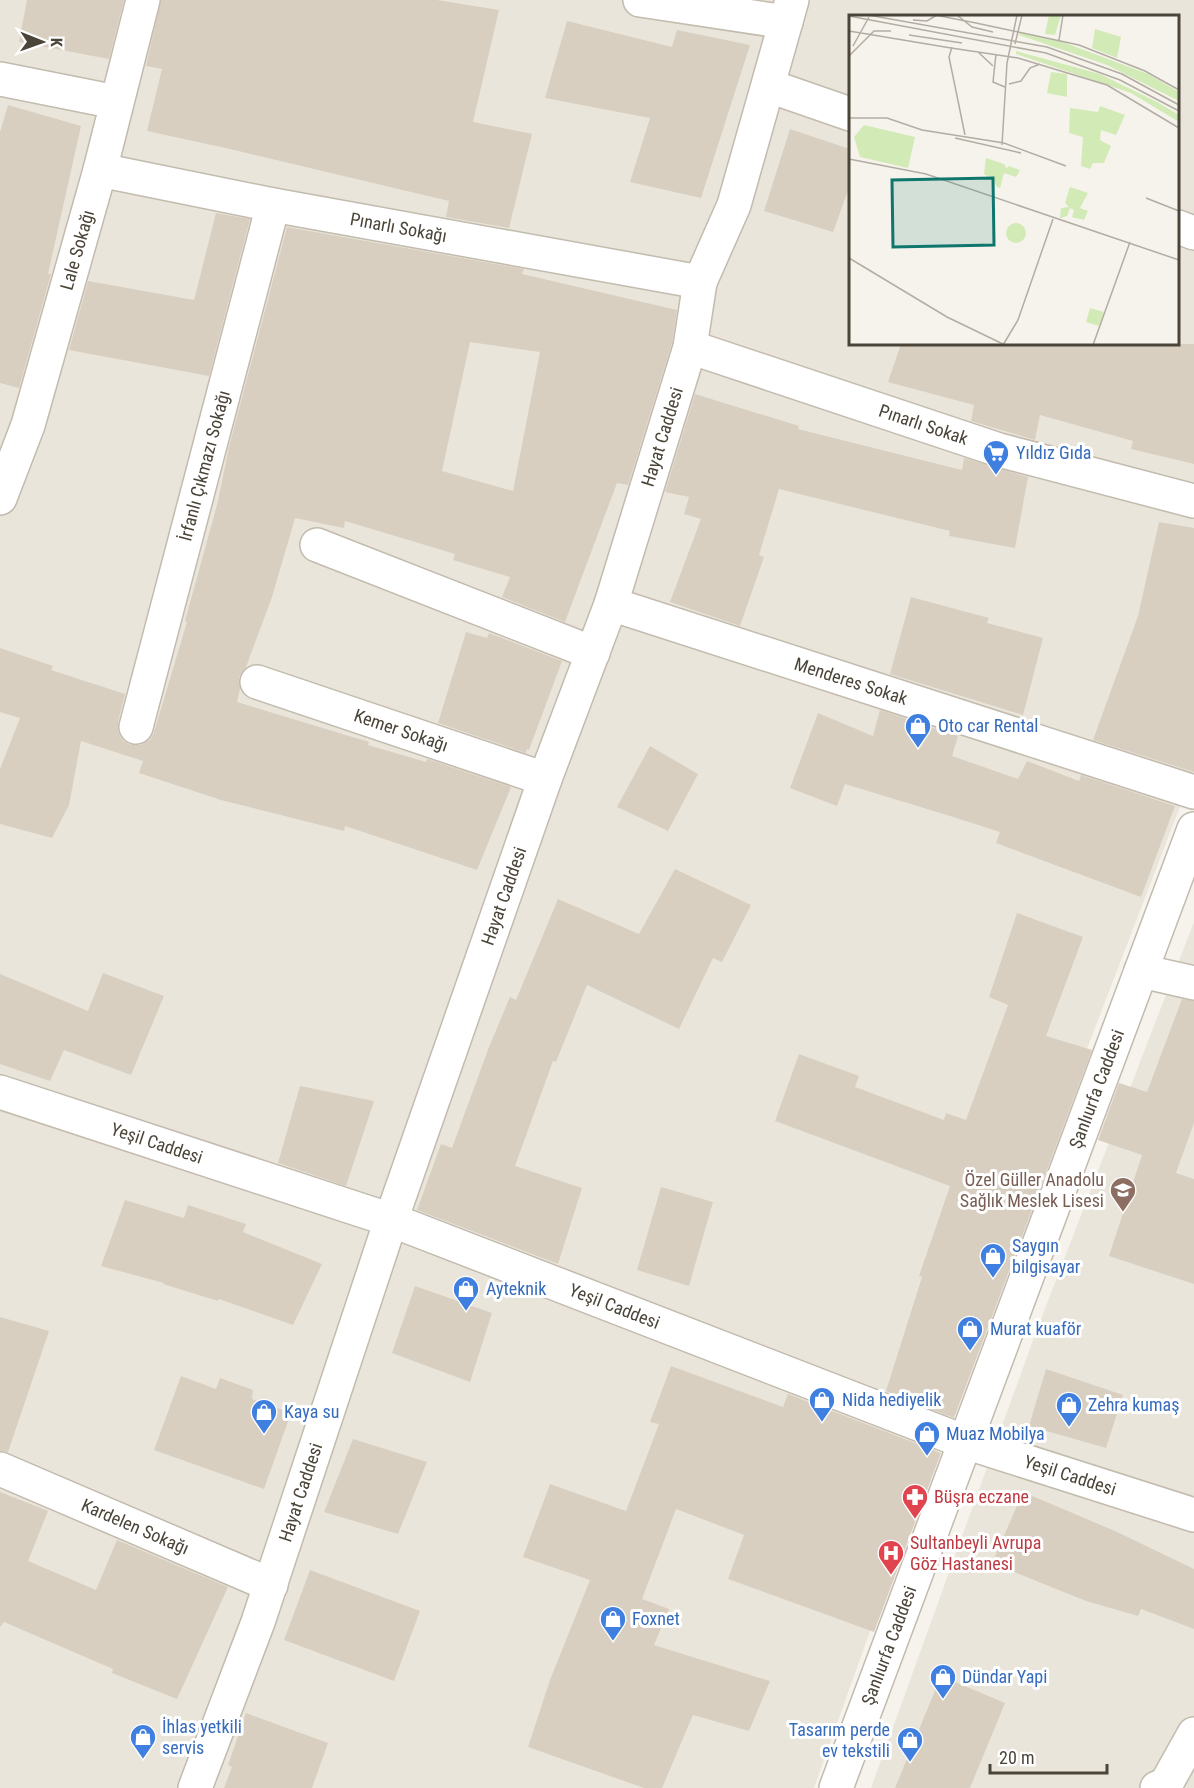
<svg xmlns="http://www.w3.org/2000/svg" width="1194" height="1788" viewBox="0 0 1194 1788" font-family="'Roboto Condensed',sans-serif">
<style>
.residential{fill:#eae5da;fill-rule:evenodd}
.building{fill:#d8cfc1;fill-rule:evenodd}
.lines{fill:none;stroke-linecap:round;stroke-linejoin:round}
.minor-casing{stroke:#c2bbae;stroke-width:36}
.minor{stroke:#fff;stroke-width:33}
.labels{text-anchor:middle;stroke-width:6;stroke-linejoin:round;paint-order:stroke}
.street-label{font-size:18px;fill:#4b4439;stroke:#fff}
.shop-label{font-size:18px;fill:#366cbe;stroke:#fff;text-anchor:start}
.education-label{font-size:18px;fill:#785e54;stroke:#fff;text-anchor:end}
.health-label{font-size:18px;fill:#be3a42;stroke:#fff;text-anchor:start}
.inset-road{fill:none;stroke:#b2ada4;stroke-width:1.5}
.view{fill:#0f766e;fill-opacity:0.15;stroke:#0f766e;stroke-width:3}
.inset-edge{fill:none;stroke:#4b4439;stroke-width:3}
</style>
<rect width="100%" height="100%" fill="#f6f3ec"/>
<path class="residential" d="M0,0H1194V770L958,1385L814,1788H0ZM850,16H1178V344H850Z
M1194,922V1788H871L1036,1332Z"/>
<path class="building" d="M27,0H124L109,59L19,42Z
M161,0H437L499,10L473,122L532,134L509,228L446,217L449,201L230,149L147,131L162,69L146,66Z
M567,21L672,47L677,30L750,45L701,198L630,182L650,118L545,98Z
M8,105L81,126L48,274H51L19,388L0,383V132Z
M790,129L850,149V185L833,232L764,211Z
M216,213L250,219L209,376L69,350L88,281L194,300Z
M287,227L524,269L522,274L677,310L672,343L628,485L617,483L565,622L502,597L510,577L453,560L455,554L345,521L344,528L295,518L272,597L246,667L239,677L240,689L237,702L369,742L368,745L426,762L427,759L511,787L477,870L345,826L344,831L221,800L139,773L143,761L81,741L69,805L52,838L0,824V769L20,718L0,712V648L53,666L51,670L125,694L118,722V731L122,740L131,745H141L150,740L154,732L187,622L185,621L218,501L229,447ZM470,342L540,352L513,491L442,471Z
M901,344H1194V464L1131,449L1133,441L1040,415L1035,440L971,421L974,405L888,382Z
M695,394L799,426L798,429L962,470L964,458L1028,477L1015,548L949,536L950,531L779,489L759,555L764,557L740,626L670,602L701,519L684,514L689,497L665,492Z
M1159,522L1194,528V772L1093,740L1138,616Z
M911,597L989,618L987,623L1043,638L1023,715L890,674Z
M466,632L487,638L489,633L562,661L529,750L527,749L526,753L438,723Z
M880,710L958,736L952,756L1018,779L1027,761L1079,781L1081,775L1175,806L1141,897L996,843L1000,832L950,816L845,784L837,806L790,788L818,713L873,736Z
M650,746L698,774L668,831L617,807Z
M675,869L751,905L722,962L713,958L679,1029L587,985L556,1062L553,1061L515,1166L582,1188L558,1264L417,1210L441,1144L452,1148L489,1047L510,997L516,1000L558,899L639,934Z
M1017,913L1083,937L1046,1036L1092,1050L954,1418L886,1391L922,1277L919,1276L950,1186L775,1121L799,1054L859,1076L855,1087L944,1120L946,1113L966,1120L1008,1005L989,997Z
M103,973L164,996L131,1075L64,1050L50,1081L0,1064V974L88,1011Z
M1182,999L1194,1001V1123L1176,1173L1194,1179V1284L1109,1256L1142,1155L1098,1140L1119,1083L1147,1092Z
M300,1086L374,1101L346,1186L278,1163Z
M661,1187L713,1202L689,1286L637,1270Z
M125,1200L184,1218L188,1205L246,1224L243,1232L322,1264L293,1325L219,1299L218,1301L163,1284L164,1283L101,1266Z
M415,1286L492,1313L470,1382L392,1353Z
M0,1317L49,1331L8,1452L0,1451Z
M671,1366L783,1407L788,1394L941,1453L874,1632L728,1579L744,1535L676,1509L642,1599L669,1609L654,1645L770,1681L749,1731L693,1715L662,1788H644L528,1747L550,1680L590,1580L523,1557L550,1484L626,1511L659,1424L650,1422Z
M1046,1369L1123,1395L1106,1448L1029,1426Z
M181,1376L216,1389L220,1378L253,1390L252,1399L291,1413L264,1489L154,1450Z
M353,1439L427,1462L398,1534L324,1512Z
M0,1492L48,1511L28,1561L96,1590L117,1540L228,1587L177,1699L112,1673L113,1669L4,1622L0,1627Z
M1023,1492L1115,1531L1194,1569V1629L1141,1609L1138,1616L1086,1601L992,1563Z
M310,1570L420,1611L394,1681L284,1640Z
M941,1676L1005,1703L970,1788H895Z
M246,1713L328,1743L312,1788H224L232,1767L228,1765Z"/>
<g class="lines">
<g class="minor-casing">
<g id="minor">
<path d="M640,0L786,22"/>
<path d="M0,79L116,102"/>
<path d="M769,86L850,114"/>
<path id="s1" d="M100,170L273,205L700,282"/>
<path d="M1178,227L1194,233"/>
<path id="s2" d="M690,347L999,450L1194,501"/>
<path id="s3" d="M0,498L28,425L100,170L143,0"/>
<path d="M317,545L593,653"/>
<path id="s4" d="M611,604L1194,792"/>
<path id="s5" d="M257,682L545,779"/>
<path id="s6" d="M136,727L273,205"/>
<path d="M1141,971L1194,983"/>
<path id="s7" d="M0,1092L391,1220L965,1442L1194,1515"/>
<path id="s8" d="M0,1469L271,1585"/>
<path id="s9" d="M195,1788L258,1622L391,1220L545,779L611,604L690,347L700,282L734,205L792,0"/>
<path id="s10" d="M836,1788L1194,829"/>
<path d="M1157,1788L1166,1784L1194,1734"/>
</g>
</g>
<use href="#minor" class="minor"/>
</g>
<defs>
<g id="supermarket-pin" transform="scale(1.35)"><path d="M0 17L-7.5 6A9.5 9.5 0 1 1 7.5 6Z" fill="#3f7fe0" stroke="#fff"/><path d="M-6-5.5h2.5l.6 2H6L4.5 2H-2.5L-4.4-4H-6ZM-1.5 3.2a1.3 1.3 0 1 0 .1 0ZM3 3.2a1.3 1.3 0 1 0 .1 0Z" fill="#fff"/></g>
<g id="shop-pin" transform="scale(1.35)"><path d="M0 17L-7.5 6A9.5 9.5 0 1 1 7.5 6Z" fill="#3f7fe0" stroke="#fff"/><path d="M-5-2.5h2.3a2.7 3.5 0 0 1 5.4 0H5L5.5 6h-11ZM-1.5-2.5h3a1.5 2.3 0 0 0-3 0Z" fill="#fff"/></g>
<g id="school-pin" transform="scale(1.35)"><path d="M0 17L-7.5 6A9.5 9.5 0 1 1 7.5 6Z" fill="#8d6e63" stroke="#fff"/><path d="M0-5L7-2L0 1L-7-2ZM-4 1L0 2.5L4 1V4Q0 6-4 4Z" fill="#fff"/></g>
<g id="pharmacy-pin" transform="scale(1.35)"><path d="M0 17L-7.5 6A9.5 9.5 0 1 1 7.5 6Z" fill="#e0444e" stroke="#fff"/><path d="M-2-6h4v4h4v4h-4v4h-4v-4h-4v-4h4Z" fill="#fff"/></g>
<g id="hospital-pin" transform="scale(1.35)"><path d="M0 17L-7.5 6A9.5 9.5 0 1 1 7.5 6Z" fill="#e0444e" stroke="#fff"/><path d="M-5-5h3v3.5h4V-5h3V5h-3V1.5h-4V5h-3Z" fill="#fff"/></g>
</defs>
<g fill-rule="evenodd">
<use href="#supermarket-pin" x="996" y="453"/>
<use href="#shop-pin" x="918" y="726"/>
<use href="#school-pin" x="1123" y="1190"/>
<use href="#shop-pin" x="993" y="1256"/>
<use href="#shop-pin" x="466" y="1289"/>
<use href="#shop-pin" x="970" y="1329"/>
<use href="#shop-pin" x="822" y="1400"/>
<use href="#shop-pin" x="1069" y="1405"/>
<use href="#shop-pin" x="264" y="1412"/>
<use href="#shop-pin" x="927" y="1434"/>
<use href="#pharmacy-pin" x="915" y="1497"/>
<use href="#hospital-pin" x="891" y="1553"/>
<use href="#shop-pin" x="613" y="1619"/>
<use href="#shop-pin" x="943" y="1677"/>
<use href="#shop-pin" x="143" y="1737"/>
<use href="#shop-pin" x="910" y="1740"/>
</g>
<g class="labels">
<g class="street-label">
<text dy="6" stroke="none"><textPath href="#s1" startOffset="304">Pınarlı Sokağı</textPath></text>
<text dy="6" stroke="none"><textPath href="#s3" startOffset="260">Lale Sokağı</textPath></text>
<text dy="6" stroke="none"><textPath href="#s2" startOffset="246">Pınarlı Sokak</textPath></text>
<text dy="6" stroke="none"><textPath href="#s9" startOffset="1430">Hayat Caddesi</textPath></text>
<text dy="6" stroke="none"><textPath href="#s6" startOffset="270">İrfanlı Çıkmazı Sokağı</textPath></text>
<text dy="6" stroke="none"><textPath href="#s4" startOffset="252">Menderes Sokak</textPath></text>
<text dy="6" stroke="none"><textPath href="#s5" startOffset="152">Kemer Sokağı</textPath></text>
<text dy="6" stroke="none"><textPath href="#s9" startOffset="944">Hayat Caddesi</textPath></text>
<text dy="6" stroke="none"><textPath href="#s10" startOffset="746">Şanlıurfa Caddesi</textPath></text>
<text dy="6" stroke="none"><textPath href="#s7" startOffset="165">Yeşil Caddesi</textPath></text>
<text dy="6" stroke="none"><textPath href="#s7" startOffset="651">Yeşil Caddesi</textPath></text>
<text dy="6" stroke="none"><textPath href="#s7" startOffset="1137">Yeşil Caddesi</textPath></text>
<text dy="6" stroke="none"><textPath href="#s9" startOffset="314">Hayat Caddesi</textPath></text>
<text dy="6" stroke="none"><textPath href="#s8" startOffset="147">Kardelen Sokağı</textPath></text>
<text dy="6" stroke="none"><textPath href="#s10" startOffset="152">Şanlıurfa Caddesi</textPath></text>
</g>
<g class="shop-label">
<text x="1016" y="459">Yıldız Gıda</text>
<text x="938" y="732">Oto car Rental</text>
<text x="1012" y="1252">Saygın<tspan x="1012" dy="21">bilgisayar</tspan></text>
<text x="486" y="1295">Ayteknik</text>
<text x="990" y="1335">Murat kuaför</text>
<text x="842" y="1406">Nida hediyelik</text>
<text x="1088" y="1411">Zehra kumaş</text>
<text x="284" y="1418">Kaya su</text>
<text x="946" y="1440">Muaz Mobilya</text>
<text x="632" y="1625">Foxnet</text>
<text x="962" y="1683">Dündar Yapi</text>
<text x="162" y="1733">İhlas yetkili<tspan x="162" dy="21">servis</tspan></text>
<text x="890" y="1736" text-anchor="end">Tasarım perde<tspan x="890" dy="21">ev tekstili</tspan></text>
</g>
<g class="education-label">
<text x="1104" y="1186">Özel Güller Anadolu<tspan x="1104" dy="21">Sağlık Meslek Lisesi</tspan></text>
</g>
<g class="health-label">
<text x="934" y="1503">Büşra eczane</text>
<text x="910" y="1549">Sultanbeyli Avrupa<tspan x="910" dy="21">Göz Hastanesi</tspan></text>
</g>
</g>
<g transform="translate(849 15)">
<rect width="330" height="330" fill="#f6f3ec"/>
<path d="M200,0H212L206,20L196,19ZM246,14L272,22L268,43L243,33ZM171,17L211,26L299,59L330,77V86L258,50L170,20ZM167,36L251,59L308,87L330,100V107L282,78L167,39ZM202,57L218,59V82L198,78ZM251,91L276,100L267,120L252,115L251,125L262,131L255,148H244L241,154L232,151L234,122L220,118L221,93L249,97ZM15,110L66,122L59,153L11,142L5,122ZM137,143L155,149L158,154L159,151L171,155L167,162L155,158L151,173L148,172L144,164L135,159ZM221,172L239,178L231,193L239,196L235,205L223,202L225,195L221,193L218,201L211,203L212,193L220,192L216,188ZM157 218a10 10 0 1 1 20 0a10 10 0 1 1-20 0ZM241,293L255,297L250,311L237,307Z" fill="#d2eab5"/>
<path class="inset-road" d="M19,0L198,32L273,59L330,90M86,0L127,8M108,0L123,12L144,17M0,1L197,38L271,65L330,96M64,5L78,6L88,0M127,8L230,30L296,56L330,75M0,16L102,33M60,20L113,28M210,25L214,0M166,29L173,0M4,31L20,2M103,32L100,42L116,120M102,33L169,43L258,70L330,113M129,37L144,51M147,39L144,67L156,72M0,41L25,16H42M160,69L172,66L181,53L191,49M0,103H38L73,115L155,128L217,151M106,123L172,138M153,130L158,48L168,0M0,144L77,159L330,245M297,183L330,196M0,243L98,302L156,330M154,330L169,305L204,204M244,330L281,227"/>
<path class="view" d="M144,163L145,230L44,232L43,165Z"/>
<rect width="330" height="330" class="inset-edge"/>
</g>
<g transform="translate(42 42) rotate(91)" stroke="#ffffff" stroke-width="4.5" paint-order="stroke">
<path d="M0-4.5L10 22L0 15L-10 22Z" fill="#4b4439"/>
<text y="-9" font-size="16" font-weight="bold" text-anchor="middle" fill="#4b4439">K</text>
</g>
<path d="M990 1764v9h117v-9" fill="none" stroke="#4b4439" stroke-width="3"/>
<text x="999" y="1764" font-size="18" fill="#4b4439" stroke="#ffffff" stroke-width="4.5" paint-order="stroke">20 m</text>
</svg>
